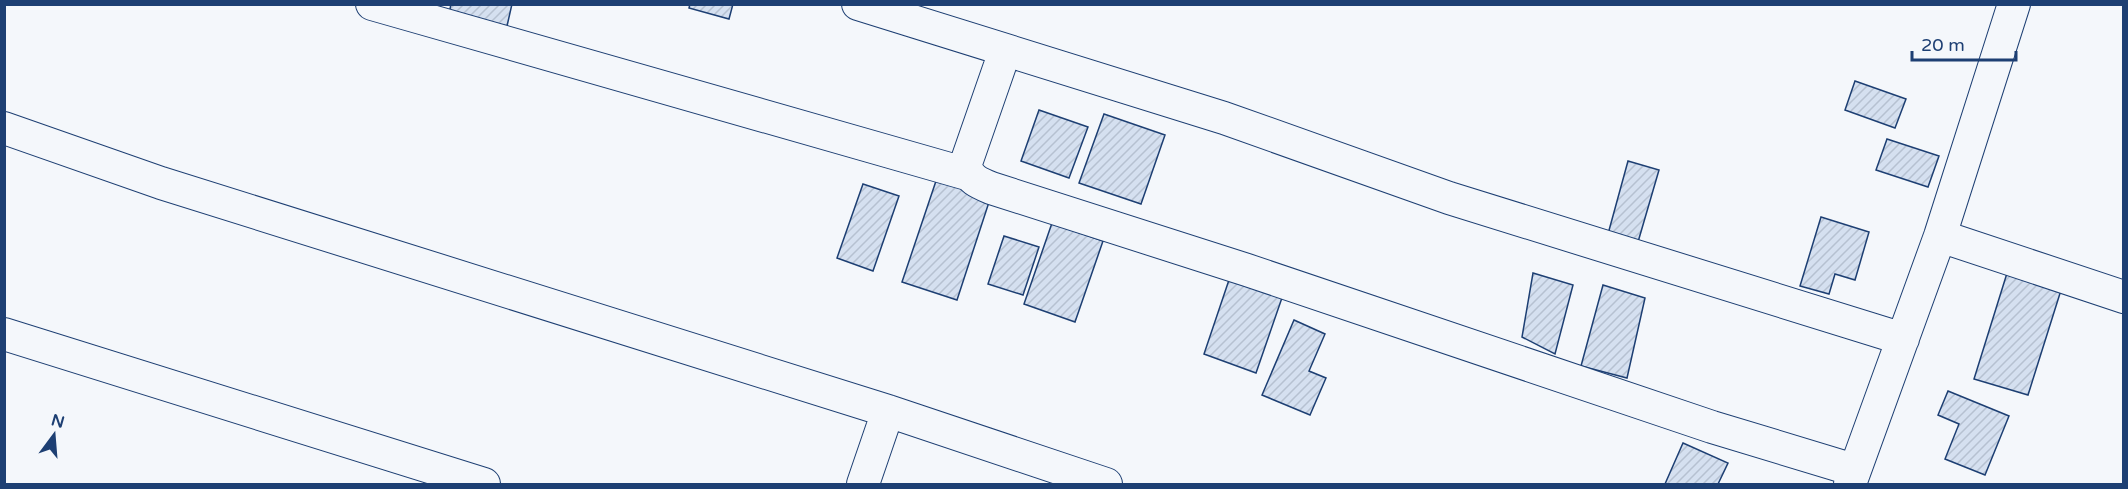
<svg xmlns="http://www.w3.org/2000/svg" width="2128" height="489" viewBox="0 0 2128 489" font-family="'Varela Round',sans-serif">
<style>
.building{fill:url(#building-hatch);stroke:#1d3f73;stroke-width:1.5}
.lines{fill:none;stroke-linecap:round;stroke-linejoin:round}
.minor-casing{stroke:#1d3f73;stroke-width:34}
.minor{stroke:#f4f7fb;stroke-width:32}
</style>
<defs>
<pattern id="building-hatch" width="6" height="6" patternUnits="userSpaceOnUse" patternTransform="scale(1.5)"><rect width="6" height="6" fill="#d5e0f0"/><path d="M-1 1l2-2M0 6l6-6M5 7l2-2" fill="none" stroke="#b6c1d1"/></pattern>
</defs>
<rect width="100%" height="100%" fill="#f4f7fb"/>
<path class="building" d="M451,4H512L507,26L449,14Z
M690,4H733L729,19L689,8Z
M1855,81L1906,99L1895,128L1845,110Z
M1039,110L1088,127L1069,178L1021,161Z
M1104,114L1165,135L1141,204L1079,183Z
M1887,139L1939,156L1928,187L1876,170Z
M1628,161L1659,170L1638,242L1608,234Z
M937,178L991,196L957,300L902,282Z
M863,184L899,196L873,271L837,258Z
M1821,217L1869,232L1855,280L1835,274L1829,294L1800,286Z
M1052,223L1103,241L1075,322L1024,304Z
M1004,236L1039,247L1023,295L988,284Z
M2008,270L2062,287L2028,395L1974,379Z
M1533,273L1573,285L1555,354L1522,337Z
M1231,274L1284,292L1256,373L1204,354Z
M1603,285L1645,298L1627,378L1581,366Z
M1294,320L1325,334L1309,371L1326,378L1310,415L1262,395Z
M1948,391L2009,416L1985,475L1945,459L1959,424L1938,415Z
M1683,443L1728,463L1718,484H1665Z"/>
<g class="lines">
<g class="minor-casing">
<path id="minor" d="M372,4L967,174
M858,4L1224,118L1449,198L1903,339
M1005,51L965,166C969,179 979,183 991,188L1247,270L1712,427L1854,470
M4,128L161,183L888,411L1106,484
M1940,236L2124,297
M4,334L484,484
M863,484L888,411
M1850,484L1940,236L2014,4"/>
</g>
<use href="#minor" class="minor"/>
</g>
<rect width="2128" height="489" fill="none" stroke="#1d3f73" stroke-width="12"/>
<g transform="translate(54 435) rotate(16)" stroke="#f4f7fb" stroke-width="4.5" paint-order="stroke">
<path d="M0-4.5L10 22L0 15L-10 22Z" fill="#1d3f73"/>
<text y="-9" font-size="16" font-weight="bold" text-anchor="middle" fill="#1d3f73">N</text>
</g>
<path d="M1912 51v9h104v-9" fill="none" stroke="#1d3f73" stroke-width="3"/>
<text x="1921" y="51" font-size="18" fill="#1d3f73" stroke="#f4f7fb" stroke-width="4.5" paint-order="stroke">20 m</text>
</svg>
